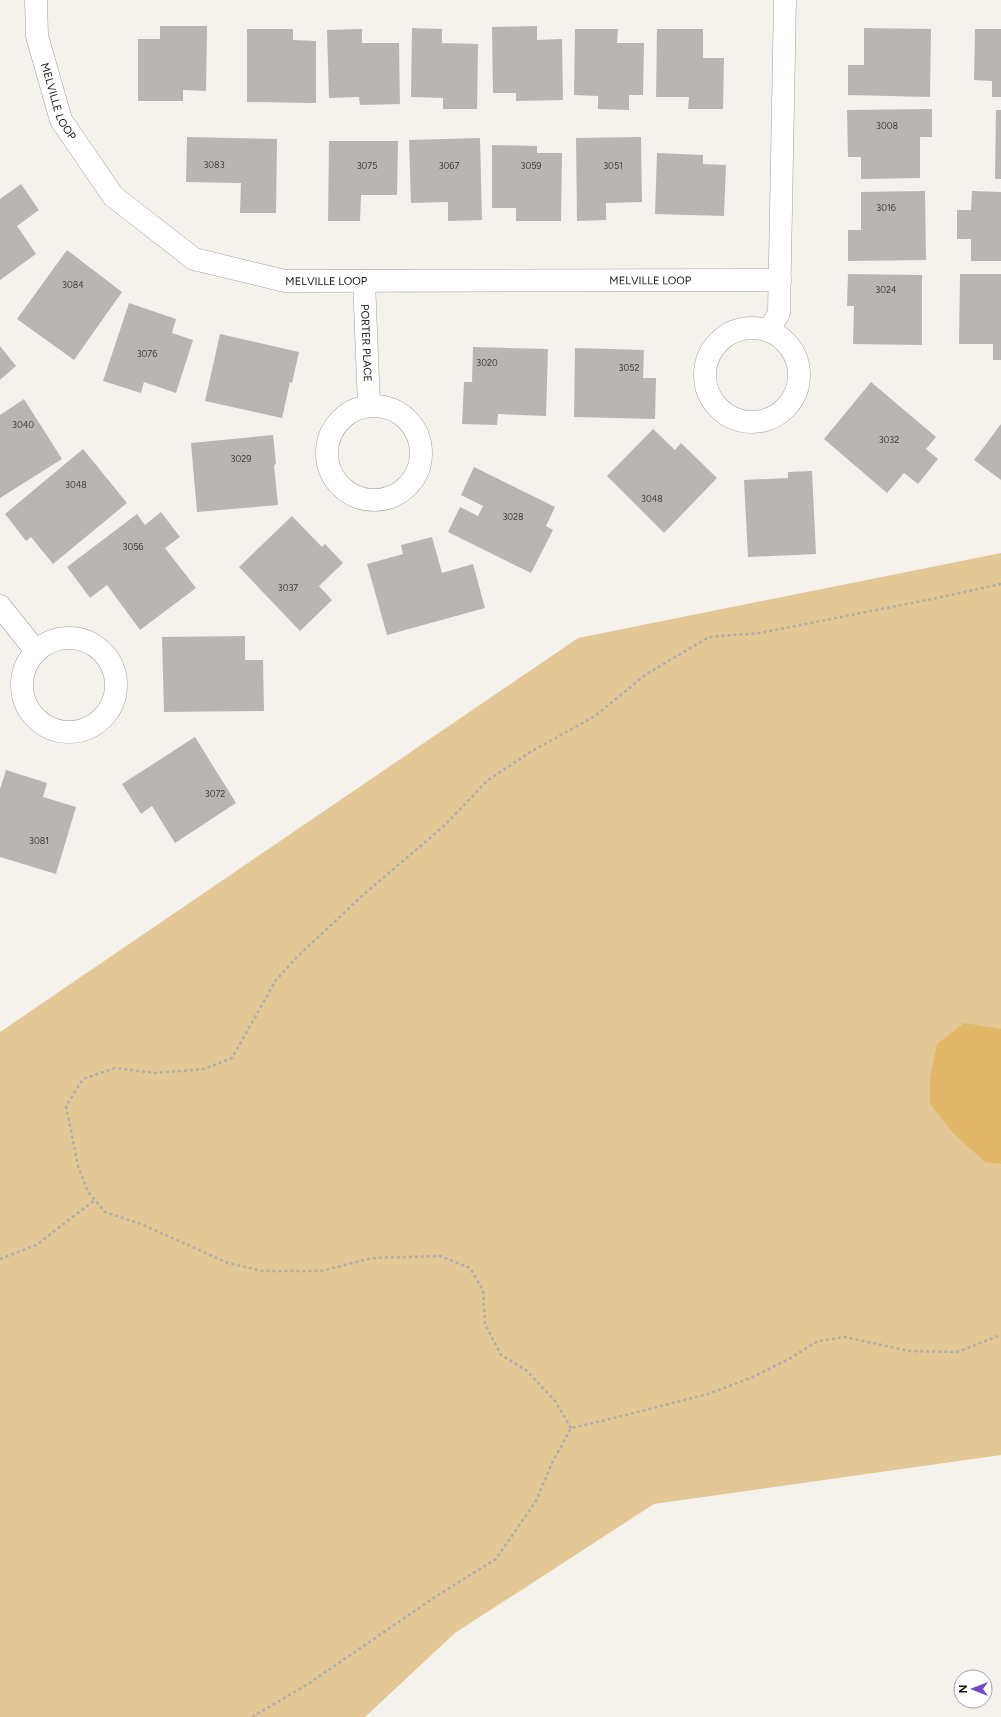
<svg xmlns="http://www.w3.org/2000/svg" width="1001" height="1717" viewBox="0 0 1001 1717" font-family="Figtree,sans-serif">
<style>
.green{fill:#e3c895}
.water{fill:#e0b868}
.building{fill:#b8b6b2}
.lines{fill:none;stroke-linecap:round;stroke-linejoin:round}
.minor-casing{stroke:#a19f9a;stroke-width:23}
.path{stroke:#afaca9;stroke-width:2.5;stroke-dasharray:3 3;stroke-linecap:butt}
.minor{stroke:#fff;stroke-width:22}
.labels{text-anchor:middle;stroke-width:3.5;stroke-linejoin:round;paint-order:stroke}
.number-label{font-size:9px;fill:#3e3c3b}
.street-label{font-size:11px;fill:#151413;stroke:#fff}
</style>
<rect width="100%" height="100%" fill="#f5f2ee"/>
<path class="green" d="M1001,553V1455L654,1504L455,1633L365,1717H0V1032L578,638Z"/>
<path class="water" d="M964,1023L1001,1029V1164L985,1162L954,1134L930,1104V1078L937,1044Z"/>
<path class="building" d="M160,26H207L206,91L183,90V101H138V39H160Z
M537,26V40L562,39L563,100L516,101V93H493L492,27Z
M412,28L442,29V43L478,44L477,109H443V98L411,97Z
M864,28L931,29L930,97L848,95V65H864Z
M247,29H293V40L316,41V103L247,102Z
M362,29V43H399L400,104L360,105L359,97L329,98L327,30Z
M575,29H618L617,43H644L643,95H629V110L598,109V96L574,95Z
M657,29H703V58H724L723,109H688L689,97H656Z
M975,29H1001V97H992V81L974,80Z
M932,109V137H920V178L861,179V157H848L847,110Z
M996,110H1001V179H995Z
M187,137L277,139L276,213H240L241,183L186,182Z
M641,137L642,202L606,203V220L577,221L576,138Z
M480,138L482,220L448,221V202L411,203L409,140Z
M329,141H398L397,195H361L360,221H328Z
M492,145L537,146V153H562L561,221H516V208H492Z
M657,153L703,155V164L726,165L724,216L655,214Z
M21,184L39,210L17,226L36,254L0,280V199Z
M925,191L926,260L848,261V230H861V192Z
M972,191L1001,192V261H971V239H957V210H971Z
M67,250L122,292L74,360L17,319Z
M848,274L922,275V345L853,344L854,306H847Z
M960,274H1001V360H993V344H959Z
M129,303L176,319L172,333L193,340L176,393L144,382L141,393L103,381Z
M220,334L299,352L292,383L290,382L282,418L205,401Z
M0,346L16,366L0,380Z
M473,347L548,349L546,416L498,414L497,425L462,424L464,382H472Z
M575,348L644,350L643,378H656L655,419L574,417Z
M871,382L936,437L926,449L938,459L918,484L904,473L887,493L824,439Z
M24,399L62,459L0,498V415Z
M1001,424V480L974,460Z
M653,429L675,450L681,443L717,478L664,533L607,476Z
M273,435L276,464L274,465L278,505L197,512L191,443Z
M83,449L127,503L53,564L31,537L26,541L5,514Z
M474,467L555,507L546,526L553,530L531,573L448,532L460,507L478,516L483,506L461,495Z
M812,471L816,554L748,557L744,480L788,478V472Z
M161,512L180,537L165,548L196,588L140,630L107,585L90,598L67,567L137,514L145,525Z
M292,516L322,547L325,544L343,563L319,586L332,600L300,631L239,567Z
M432,537L442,573L473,564L485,608L387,635L367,564L403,554L401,545Z
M245,636V660H263L264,711L164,712L162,637Z
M195,737L236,803L175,843L152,806L141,814L122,784Z
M6,770L47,783L43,797L76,807L56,874L0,857V789Z"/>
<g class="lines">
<g class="minor-casing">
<g id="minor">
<path id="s1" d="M36,0L37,36L61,120L113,196L194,259L285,281L780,280"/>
<path id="s2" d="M364,281L369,405"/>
<circle cx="752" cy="375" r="47"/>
<path d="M769,330L779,313L785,0"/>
<circle cx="374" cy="453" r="47"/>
<path d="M0,606L36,651"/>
<circle cx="69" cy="685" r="47"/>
</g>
</g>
<path class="path" d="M0,1259L36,1245L95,1200
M571,1428L555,1401L526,1370L501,1355L485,1324L483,1290L470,1268L440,1256L372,1258L321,1271H262L228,1263L141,1224L105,1212L88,1192L78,1166L66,1106L83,1079L115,1068L155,1073L204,1069L232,1058L276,980L298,956L363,895L444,826L488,780L532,751L595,716L645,675L709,637L760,633L932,599L1001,584
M252,1717L308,1684L438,1595L496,1559L536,1501L552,1463L571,1428L606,1420L708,1394L753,1377L789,1359L818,1341L845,1337L909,1351L957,1352L1001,1335"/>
<use href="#minor" class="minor"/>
</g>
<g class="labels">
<g class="number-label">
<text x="887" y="129">3008</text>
<text x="214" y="168">3083</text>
<text x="367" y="169">3075</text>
<text x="449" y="169">3067</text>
<text x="531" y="169">3059</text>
<text x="613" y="169">3051</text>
<text x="886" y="211">3016</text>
<text x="73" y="288">3084</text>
<text x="886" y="293">3024</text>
<text x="147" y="357">3076</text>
<text x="487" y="366">3020</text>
<text x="629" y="371">3052</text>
<text x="23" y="428">3040</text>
<text x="889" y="443">3032</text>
<text x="241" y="462">3029</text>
<text x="76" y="488">3048</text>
<text x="652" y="502">3048</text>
<text x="513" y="520">3028</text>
<text x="133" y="550">3056</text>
<text x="288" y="591">3037</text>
<text x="215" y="797">3072</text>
<text x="39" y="844">3081</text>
</g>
<g class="street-label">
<text dy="4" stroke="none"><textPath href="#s1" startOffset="105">MELVILLE LOOP</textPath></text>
<text dy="4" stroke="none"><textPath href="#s1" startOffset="453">MELVILLE LOOP</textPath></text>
<text dy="4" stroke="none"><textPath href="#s1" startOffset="777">MELVILLE LOOP</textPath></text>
<text dy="4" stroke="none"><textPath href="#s2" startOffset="62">PORTER PLACE</textPath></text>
</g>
</g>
<g transform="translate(973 1689) rotate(270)"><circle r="19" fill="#ffffff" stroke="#a1a1a1"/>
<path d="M0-3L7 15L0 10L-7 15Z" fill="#6f4ac3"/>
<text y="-6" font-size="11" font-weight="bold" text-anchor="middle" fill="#151413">N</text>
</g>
</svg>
